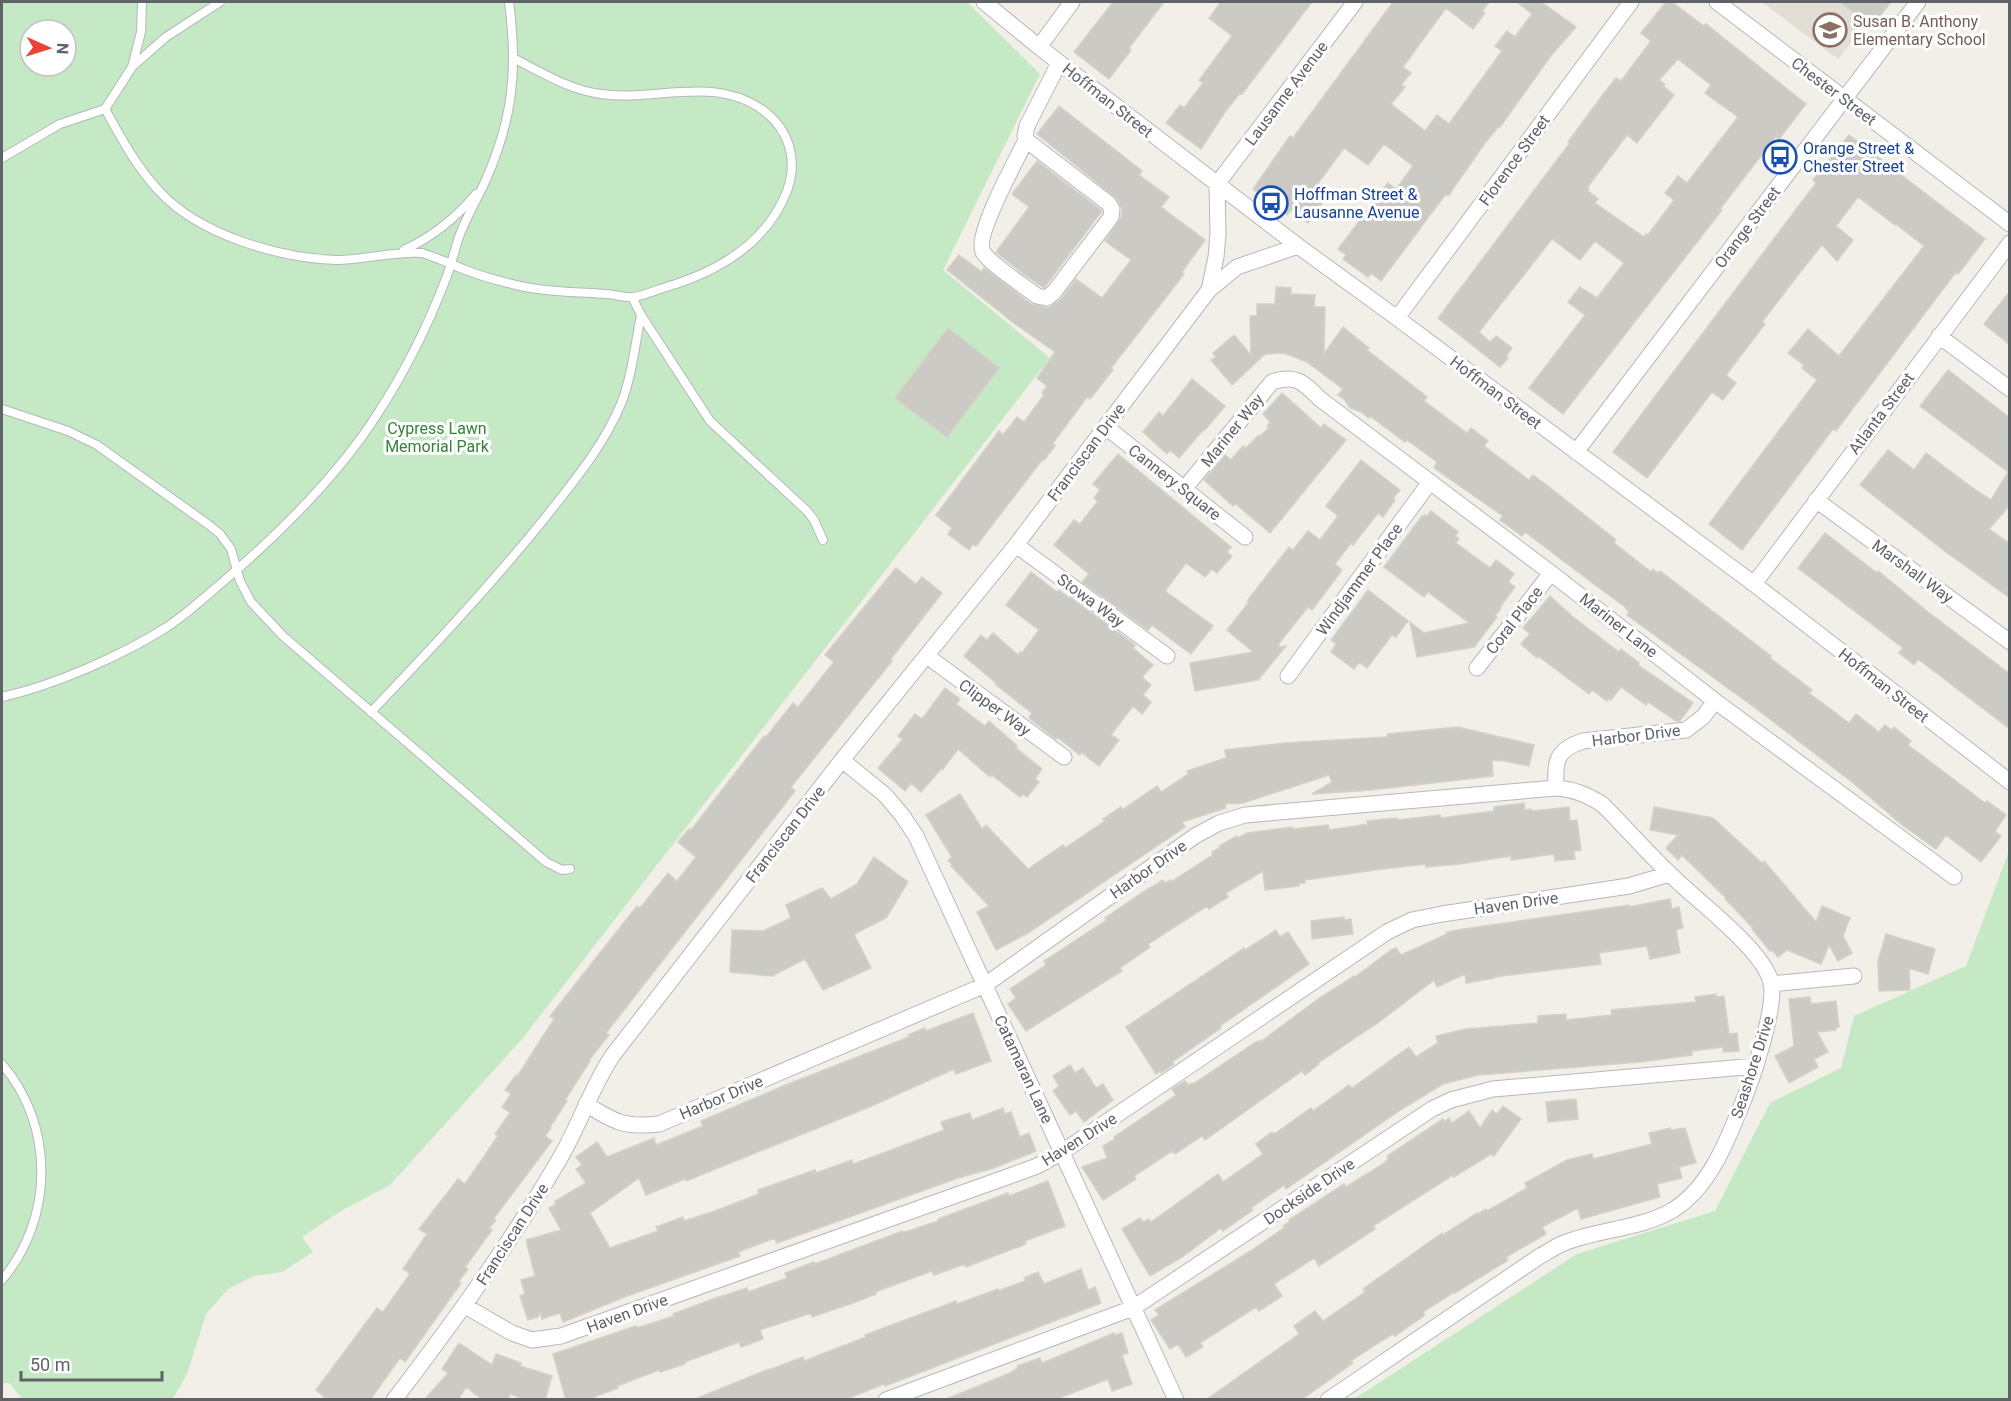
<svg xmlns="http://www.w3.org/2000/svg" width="2011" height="1401" viewBox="0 0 2011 1401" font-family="Roboto,sans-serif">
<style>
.education{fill:#e1ded6}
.green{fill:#c5e8c5;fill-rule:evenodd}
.building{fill:#cccac5;stroke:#d6d1c6;stroke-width:1.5;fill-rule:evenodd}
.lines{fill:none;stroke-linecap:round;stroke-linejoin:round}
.lane-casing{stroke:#b5b8bc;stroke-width:10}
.street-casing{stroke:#b5b8bc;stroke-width:17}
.lane{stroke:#fff;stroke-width:8}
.street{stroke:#fff;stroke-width:15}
.labels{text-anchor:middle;stroke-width:6;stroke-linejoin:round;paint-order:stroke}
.education-label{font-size:16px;fill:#785e54;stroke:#fff;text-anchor:start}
.street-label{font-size:16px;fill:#5f6368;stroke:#fff}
.transit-label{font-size:16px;fill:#164399;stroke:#fff;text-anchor:start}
.park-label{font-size:16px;fill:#348238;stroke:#fff}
</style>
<rect width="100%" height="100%" fill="#f1efe8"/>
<path class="education" d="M1762,2H1883L1838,59Z"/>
<path class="green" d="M2,2H967L1040,74L943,270L1050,358L522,1039L390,1185L341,1211L302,1237L313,1252L282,1272L254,1276L228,1289L206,1314L187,1374L173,1399H23L9,1383H2ZM30,30H66V66H30Z
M2009,851V1399H1354L1577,1254L1715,1211L1770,1103L1841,1068L1854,1016L1966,966Z"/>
<path class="building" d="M1113,2H1164L1129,48L1131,50L1109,79L1074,52Z
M1221,2H1312L1242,94L1240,93L1225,112L1201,149L1166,123L1180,105L1184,108L1203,83L1199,80L1232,36L1209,18Z
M1393,2H1489L1482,11L1485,13L1473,29L1446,8L1403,67L1411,73L1401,85L1405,87L1391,104L1425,131L1437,115L1449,124L1502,51L1495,46L1507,31L1515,37L1532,14L1517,2H1541L1576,27L1550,57L1500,127L1499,126L1485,143L1448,196L1446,194L1433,211L1381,281L1371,273L1368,277L1343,259L1346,255L1338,249L1388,183L1396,189L1413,166L1384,144L1368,165L1344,148L1313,190L1325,199L1308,223L1290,210L1287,215L1253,189L1290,136L1293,138Z
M1666,2H1672L1704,26L1706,24L1806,104L1779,139L1776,136L1720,209L1722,210L1563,414L1529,388L1585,315L1568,302L1580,287L1597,298L1624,263L1595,241L1580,260L1552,239L1479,332L1490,342L1496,336L1512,348L1506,356L1508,358L1500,367L1438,318L1557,160L1570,143L1568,142L1604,93L1616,78L1621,81L1651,41L1641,33ZM1678,59L1711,85L1705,93L1738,117L1687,183L1678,176L1665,193L1674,200L1648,235L1646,234L1644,237L1595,203L1598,199L1588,191L1589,189L1587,188L1627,135L1637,143L1674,95L1663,86L1665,84L1659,80Z
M1840,2H1891L1872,26Z
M1059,106L1142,171L1139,175L1169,197L1161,207L1205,240L1182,272L1184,274L1111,368L1113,370L1090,399L1087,397L1053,443L1055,446L1044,460L1043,459L976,546L973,544L969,550L948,534L952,528L936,515L999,431L1003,435L1017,417L1024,422L1044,395L1042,393L1047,386L1037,378L1055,352L1015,324L947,270L959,255L982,272L984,268L1031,304L1049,308L1061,299L1076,279L1102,298L1131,260L1105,241L1121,218L1122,209L1116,198L1037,134Z
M1849,135L1985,239L1958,274L1956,272L1836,431L1833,429L1742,550L1709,524L1817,380L1802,368L1804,365L1788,353L1808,329L1839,356L1924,246L1896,224L1895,225L1858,197L1836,226L1853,240L1837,261L1822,245L1802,270L1762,322L1765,324L1726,375L1736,383L1723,400L1712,392L1647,478L1613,452L1816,183L1813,180Z
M1037,161L1102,211L1044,288L1022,273L996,252L1029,207L1012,194Z
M1276,287L1291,288V294L1315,295L1314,307H1325L1324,354L1343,327L1369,348L1367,350L1427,397L1424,401L1467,433L1471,428L1488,441L1484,446L1529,480L1533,475L1548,486L1616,540L1614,543L1651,572L1653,569L1658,573L1660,571L1771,656L1770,658L1812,690L1809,693L1849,723L1856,714L1879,732L1885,725L1892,730L1894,727L1911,741L1908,745L1985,803L1987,801L2006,815L1995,831L2001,836L1981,862L1946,835L1936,849L1901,824L1852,782L1754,707L1627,615L1629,612L1625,607L1594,584L1525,532L1522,536L1500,520L1503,516L1434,468L1437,462L1407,440L1405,442L1370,416L1369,418L1361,412L1350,408L1344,399L1338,395L1343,389L1307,362L1284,353L1265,354L1232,385L1211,360L1216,357L1213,353L1234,335L1251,355L1250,316H1257V304H1275Z
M2010,291V345L1984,324Z
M948,328L999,368L947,437L895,398Z
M1948,370L2010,418V505L1989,529L2010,544V598L1946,552L1860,485L1888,450L1914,470L1926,453L1970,486L1991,500L2008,472L1920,406Z
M1192,379L1225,406L1205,430L1204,429L1179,458L1170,450L1167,454L1143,432L1159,412L1163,416Z
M1282,393L1321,428L1324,424L1346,440L1270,533L1236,504L1233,506L1204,480L1225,455L1231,460L1243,446L1246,448L1259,435L1260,436L1269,428L1267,426L1270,422L1263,414Z
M1118,454L1231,547L1227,552L1232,556L1217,573L1212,569L1205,577L1186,563L1165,591L1213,626L1191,654L1152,625L1148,630L1082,582L1089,574L1054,545L1074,520L1080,524L1098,501L1094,498L1100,490L1093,484Z
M1361,460L1400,490L1393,498L1395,500L1383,517L1378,513L1353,545L1351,543L1335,564L1342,570L1312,610L1308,607L1284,637L1278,645L1280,647L1286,646L1258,680L1195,691L1190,663L1253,652L1227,630L1249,602L1247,601L1289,547L1293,550L1308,531L1320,540L1338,516L1326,506Z
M1431,511L1458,532L1455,536L1459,539L1456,543L1490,568L1496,560L1514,574L1508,582L1515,587L1500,607L1501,608L1495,616L1497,617L1474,647L1417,657L1410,622L1424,633L1469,623L1428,592L1424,597L1384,567L1422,516L1423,517L1425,515L1427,516Z
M1825,533L1877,573L1878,571L1928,612L2010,674V729L1918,659L1914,665L1899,653L1903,648L1798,568Z
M896,568L916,584L922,577L942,593L890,660L892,661L791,787L795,791L606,1033L609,1035L589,1060L590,1061L565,1100L567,1101L550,1127L551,1128L545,1136L552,1141L494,1218L496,1220L489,1228L492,1230L465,1267L468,1269L459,1281L461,1283L405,1362L400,1358L370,1400H328L316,1390L377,1308L383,1312L410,1274L403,1269L427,1234L419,1229L458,1179L465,1184L498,1136L495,1134L510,1113L502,1107L511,1094L505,1090L516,1075L517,1077L554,1019L550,1016L637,906L640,908L668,873L677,881L696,857L678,842L689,829L691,830L764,736L766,737L793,703L798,707L834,662L825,655Z
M1031,572L1057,592L1059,590L1069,598L1070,597L1135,645L1133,648L1153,665L1142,677L1151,685L1143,695L1151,702L1142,714L1133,706L1111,735L1119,740L1099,766L1081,752L1080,755L1057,737L1056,739L1029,718L1032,713L995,684L996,683L964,656L981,635L987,640L993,633L1018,655L1020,652L1022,653L1039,630L1006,605Z
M1368,590L1408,621L1396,637L1392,635L1367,668L1359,662L1354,669L1331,652L1336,644L1331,640Z
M1550,596L1572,616L1619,652L1621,649L1639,663L1638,665L1693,703L1680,721H1676L1648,702L1646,705L1621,687L1611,700L1609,698L1607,701L1592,690L1589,694L1538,656L1537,658L1521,644L1530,634L1523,628Z
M945,688L960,699L956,704L985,726L989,721L1017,746L1016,748L1042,769L1035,779L1039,782L1027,797L1023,794L1020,797L992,775L990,777L958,749L943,769L942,768L921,792L911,783L905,791L878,768L903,739L898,736L915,714L922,719Z
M1458,727L1534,745L1529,766L1500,760V761L1492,760L1493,776L1371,790L1312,794L1332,782L1329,775L1243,803L1225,804L1226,808L1182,822L1185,827L1157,846L1028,933L996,950L977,912L989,906L951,866L953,865L948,861L952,857L926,815L960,794L982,829L986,825L1028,869L1063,845L1065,848L1105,821L1103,819L1121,807L1122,810L1157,786L1161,792L1188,774L1187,771L1226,758L1225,750L1285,743L1387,737V734Z
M1524,803L1525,810L1531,809L1532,811L1569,807L1570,821L1577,820L1581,850L1574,851L1575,859L1555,861L1554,854L1511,860V856L1460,864L1426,867V864L1382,869L1305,880V883L1298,884L1299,886L1265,890L1263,871L1226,893L1228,897L1209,909L1207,906L1148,944L1150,947L1120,968L1122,971L1026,1031L1008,1004L1016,998L1010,989L1046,965L1044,961L1107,920L1105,918L1140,894L1163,880L1165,883L1170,880L1171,882L1213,855L1212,852L1220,848L1219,846L1237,836L1238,838L1247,833L1292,827V829L1328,825L1329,830L1368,824L1367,821L1397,818V820L1440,815L1441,818L1494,811V807Z
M1654,807L1713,818L1762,863L1764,861L1816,922L1822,906L1850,918L1843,936L1852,953L1838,961L1829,945L1821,964L1787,950L1778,957L1772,950L1770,951L1752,929L1753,928L1725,899L1726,898L1682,855L1678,860L1666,848L1678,835L1650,830Z
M874,857L908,882L886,918L854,934L871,968L823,990L805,959L772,976L730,972L732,930L763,931L791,918L786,905L822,888L831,899L857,884Z
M1670,899L1672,909L1679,907L1683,928L1676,930L1680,953L1650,959L1647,946L1599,953L1601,964L1494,977V978L1466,983L1465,974L1437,987L1434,980L1379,1022L1318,1063L1319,1064L1305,1075L1302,1071L1205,1140L1202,1136L1175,1154L1172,1151L1134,1176L1136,1179L1103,1200L1082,1167L1107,1158L1103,1146L1115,1139L1114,1137L1176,1095L1172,1089L1185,1081L1188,1085L1192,1083L1193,1084L1256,1042L1263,1040L1318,999L1354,976L1355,977L1391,950L1396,948L1401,955L1447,934V932L1457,930L1629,905V907Z
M1344,917V920L1351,919L1353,934L1312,939L1311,921Z
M1276,930L1280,937L1288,932L1309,964L1220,1026L1221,1028L1172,1062L1174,1064L1161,1073L1160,1071L1156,1074L1126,1027L1244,948L1245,950Z
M1886,934L1935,949L1928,974L1909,968L1910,990L1879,991L1878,961Z
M1716,994V997L1724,996L1729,1034L1737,1033L1739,1051L1723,1052V1047L1692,1051V1055L1640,1062L1478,1075L1443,1084L1402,1109L1286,1189L1284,1185L1251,1208L1253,1210L1223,1231L1221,1228L1182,1257L1150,1276L1122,1229L1140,1218L1143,1222L1149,1219L1151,1222L1218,1174L1223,1182L1263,1154L1256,1144L1272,1132L1274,1134L1311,1108L1313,1111L1349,1085L1352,1088L1409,1047L1416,1057L1438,1043L1436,1036L1466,1029L1538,1023V1016L1566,1014V1020L1612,1015L1611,1010L1696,1002L1695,997Z
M1810,997L1811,1004L1836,1001L1839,1027H1836V1030L1817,1032L1828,1052L1814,1059L1818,1067L1789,1083L1775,1056L1794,1046L1789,999Z
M973,1013L991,1061L956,1074L954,1069L867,1108L686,1181L685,1179L646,1195L639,1178L590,1213L610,1248L658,1231L656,1227L683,1217L684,1221L715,1211L759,1194L758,1190L815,1170L816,1173L852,1160L853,1164L902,1146L944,1130L941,1122L970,1113L972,1120L1003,1108L1005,1114L1011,1112L1020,1137L1029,1133L1036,1151L994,1168L958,1178L777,1243L775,1238L738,1252L740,1256L627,1296L563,1322L560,1313L542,1319L540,1312L538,1317L528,1320L520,1296L525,1294L521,1280L535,1276L526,1240L561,1230L549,1208L556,1204L555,1201L586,1183L576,1169L582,1165L576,1157L597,1142L607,1157L654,1138L656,1145L703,1126L701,1121L788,1084L909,1037L908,1035L925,1028L926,1031Z
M1070,1065L1075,1073L1083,1068L1096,1088L1103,1084L1113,1100L1084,1122L1076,1111L1070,1115L1053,1091L1059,1086L1053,1076Z
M1576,1099L1578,1119L1548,1122L1546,1102Z
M1503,1106L1521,1119L1494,1156L1491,1154L1454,1177L1453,1175L1373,1226L1375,1229L1319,1266L1314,1258L1274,1284L1282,1296L1259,1311L1256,1307L1200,1343L1203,1347L1186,1357L1178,1344L1170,1349L1151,1320L1159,1315L1155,1310L1252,1250L1284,1228L1283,1226L1289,1222V1220L1344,1184L1346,1187L1383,1164L1389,1158L1387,1156L1443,1119L1444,1122L1449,1118L1452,1123L1469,1111L1480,1128L1492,1110L1497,1114Z
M1670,1128L1671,1130L1685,1128L1696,1163L1679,1167L1682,1178L1657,1184L1660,1197L1581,1219L1578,1208L1542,1227L1546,1234L1506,1257L1508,1260L1455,1293L1454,1292L1423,1312L1425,1315L1395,1336L1393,1334L1375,1345L1351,1361L1353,1363L1301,1400H1206L1299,1334L1294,1326L1315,1311L1323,1321L1365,1292L1363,1289L1442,1233L1443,1235L1477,1213L1478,1214L1486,1209L1487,1211L1527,1188L1525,1183L1567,1160L1592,1154L1593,1159L1652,1144L1649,1133Z
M1048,1181L1065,1226L1025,1241L1026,1244L966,1267L965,1264L934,1275L932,1271L875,1292L876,1294L853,1303L812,1317L811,1313L760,1330L763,1339L741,1347L739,1342L685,1362V1364L660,1372L659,1370L617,1386L618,1388L586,1400H566L553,1354L636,1326L637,1328L674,1316L673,1314L716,1298L747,1288L748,1292L787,1278L785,1273L814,1262L815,1264L902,1231V1233L938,1221V1219L1008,1193L1009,1196Z
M1081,1269L1088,1290L1095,1287L1101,1303L885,1386L884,1384L844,1400H693L769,1369V1370L803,1357L804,1361L866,1337L865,1335L956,1301L957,1304L998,1289V1291L1025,1281L1024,1278L1038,1272L1044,1284Z
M1114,1333L1115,1335L1122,1333L1128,1353L1122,1355L1132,1384L1112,1391L1108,1379L1054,1400H944L1010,1373L1018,1368L1017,1366L1040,1358L1042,1363Z
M459,1343L492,1365L496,1354L521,1363L520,1366L552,1376L545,1400H527L510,1394L508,1400H483L466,1387L458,1400H424L448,1373L442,1369Z"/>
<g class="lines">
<g class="lane-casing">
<path id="lane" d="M133,66L166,37L220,2
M105,109C121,138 137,168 160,192C200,235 279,258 336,260C365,260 393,251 422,253C432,256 441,260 451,264C471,273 494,280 516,285C546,292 576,292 606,294C614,294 624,298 633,297C643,296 654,291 663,288C715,273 766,245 787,191C798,161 790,131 764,111C715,74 655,102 601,94C569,90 541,72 513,58
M2,158L60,124L105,109L132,67L141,32L142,2
M404,250C432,237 456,218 476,194
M632,297L641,315L710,421L807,511L814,520L823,540
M2,409L68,431L97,445L209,525L220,534L231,549L240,581L251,602L283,636L546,862L562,870L570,869
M2,697C55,685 121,656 167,627C188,613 206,596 225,580C281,532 338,476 378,413C404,373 428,325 445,281C451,267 454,251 459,237C466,218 476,201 485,182C513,119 518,70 509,2
M371,712C431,649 490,586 545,518C573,482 603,447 621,404C632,376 635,345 641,315
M2,1064C55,1126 54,1218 2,1280"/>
</g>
<g class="street-casing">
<path id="street" d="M984,2L1039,47L1298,246L1397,318L1754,584L2010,782
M1717,2L2010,224
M1039,47L1072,2
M1026,140L1108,203L1112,209L1111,217L1054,292L1047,298L1037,296C1024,286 990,264 983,252C974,236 1017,159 1026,140L1025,136L1027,126L1059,63
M1209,290L1216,257L1218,234L1217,184L1355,2
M1397,318L1631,2
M1939,336L2010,389
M1106,427L1245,537
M1576,452L1918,2
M1184,489L1272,382C1296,374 1303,382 1320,399L1551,573L1715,701L1954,877
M1816,500L2010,642
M1016,545L1167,656
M1754,584L2010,243
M927,656L1064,757
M1477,668L1551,573
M1288,676L1430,482
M842,760L885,795L902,815L916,836L1176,1400
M1771,984L1854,976
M586,1104C614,1122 625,1128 659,1124L985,985L1195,836L1219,823L1245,815L1556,788C1555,762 1555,750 1583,741L1686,730L1703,717L1715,701
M465,1306L512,1333L532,1340L561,1336L1007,1177L1037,1166L1062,1152L1387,932L1412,920L1442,914L1629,886L1669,874
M394,1400C452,1324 508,1247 556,1165C578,1130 590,1089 613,1055L842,760L1016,545L1209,290L1237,267L1298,246
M886,1400L1133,1308L1432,1109L1451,1100L1493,1089L1756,1066
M1328,1400L1540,1256C1548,1252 1556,1246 1564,1243C1599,1229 1641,1229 1673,1210C1708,1188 1725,1146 1740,1109C1751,1083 1777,1007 1771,982C1762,948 1695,900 1669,873C1646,851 1625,827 1602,804C1587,795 1574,789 1556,788"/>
</g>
<use href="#lane" class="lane"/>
<use href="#street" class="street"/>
</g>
<defs>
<g id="school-ring" transform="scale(1.725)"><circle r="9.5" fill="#fff" stroke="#8d6e63" stroke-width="1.5"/><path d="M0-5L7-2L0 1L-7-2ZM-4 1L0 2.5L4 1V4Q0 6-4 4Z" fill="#8d6e63"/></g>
<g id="bus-ring" transform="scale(1.725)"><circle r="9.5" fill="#fff" stroke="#1a4fb4" stroke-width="1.5"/><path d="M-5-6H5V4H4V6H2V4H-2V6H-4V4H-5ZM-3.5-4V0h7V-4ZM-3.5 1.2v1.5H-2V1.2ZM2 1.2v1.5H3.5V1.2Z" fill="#1a4fb4"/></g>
</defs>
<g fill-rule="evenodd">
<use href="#school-ring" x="1830" y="30"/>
<use href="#bus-ring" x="1780" y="157"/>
<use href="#bus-ring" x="1271" y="203"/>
</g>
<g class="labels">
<g class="education-label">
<text x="1853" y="27">Susan B. Anthony<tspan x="1853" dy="18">Elementary School</tspan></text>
</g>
<g class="street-label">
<text transform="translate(1834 91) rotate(37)" y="6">Chester Street</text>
<text transform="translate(1286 93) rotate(-53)" y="6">Lausanne Avenue</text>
<text transform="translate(1108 100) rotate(38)" y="6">Hoffman Street</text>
<text transform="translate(1514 160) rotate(-54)" y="6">Florence Street</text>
<text transform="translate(1747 227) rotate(-53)" y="6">Orange Street</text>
<text transform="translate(1496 392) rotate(37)" y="6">Hoffman Street</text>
<text transform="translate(1881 413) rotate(-53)" y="6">Atlanta Street</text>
<text transform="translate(1232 430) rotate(-51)" y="6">Mariner Way</text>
<text transform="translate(1086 452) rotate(-53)" y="6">Franciscan Drive</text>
<text transform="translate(1175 482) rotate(38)" y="6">Cannery Square</text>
<text transform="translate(1913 571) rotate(36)" y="6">Marshall Way</text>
<text transform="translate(1359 579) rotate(-54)" y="6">Windjammer Place</text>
<text transform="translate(1091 600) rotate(36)" y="6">Stowa Way</text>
<text transform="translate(1514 620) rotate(-52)" y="6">Coral Place</text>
<text transform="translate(1619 625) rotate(38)" y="6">Mariner Lane</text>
<text transform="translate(1884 685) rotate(38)" y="6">Hoffman Street</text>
<text transform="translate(995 707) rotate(36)" y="6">Clipper Way</text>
<text transform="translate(1636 735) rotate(-7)" y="6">Harbor Drive</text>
<text transform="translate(785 834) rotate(-52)" y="6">Franciscan Drive</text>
<text transform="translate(1148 869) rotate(-35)" y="6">Harbor Drive</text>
<text transform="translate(1516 903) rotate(-8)" y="6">Haven Drive</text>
<text transform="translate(1752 1067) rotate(-72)" y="6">Seashore Drive</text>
<text transform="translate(1024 1069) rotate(65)" y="6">Catamaran Lane</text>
<text transform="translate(721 1097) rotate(-23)" y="6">Harbor Drive</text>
<text transform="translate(1079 1139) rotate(-32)" y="6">Haven Drive</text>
<text transform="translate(1309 1191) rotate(-34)" y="6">Dockside Drive</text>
<text transform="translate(512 1234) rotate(-57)" y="6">Franciscan Drive</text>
<text transform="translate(627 1313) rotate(-20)" y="6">Haven Drive</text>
</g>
<g class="transit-label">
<text x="1803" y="154">Orange Street &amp;<tspan x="1803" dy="18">Chester Street</tspan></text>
<text x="1294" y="200">Hoffman Street &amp;<tspan x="1294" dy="18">Lausanne Avenue</tspan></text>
</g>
<g class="park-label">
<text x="437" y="434">Cypress Lawn<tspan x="437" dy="18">Memorial Park</tspan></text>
</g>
</g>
<rect width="2011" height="1401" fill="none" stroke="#5f6368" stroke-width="6"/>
<g transform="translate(48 48) rotate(93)"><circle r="28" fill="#ffffff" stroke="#bfc1c3" stroke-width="1.5"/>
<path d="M0-4.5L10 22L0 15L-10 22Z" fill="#ea4335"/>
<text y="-9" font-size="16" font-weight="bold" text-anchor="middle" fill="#5f6368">N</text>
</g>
<path d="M21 1371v9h141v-9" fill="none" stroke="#5f6368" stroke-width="3"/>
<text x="30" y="1371" font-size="18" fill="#5f6368" stroke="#ffffff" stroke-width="4.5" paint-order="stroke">50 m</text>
</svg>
